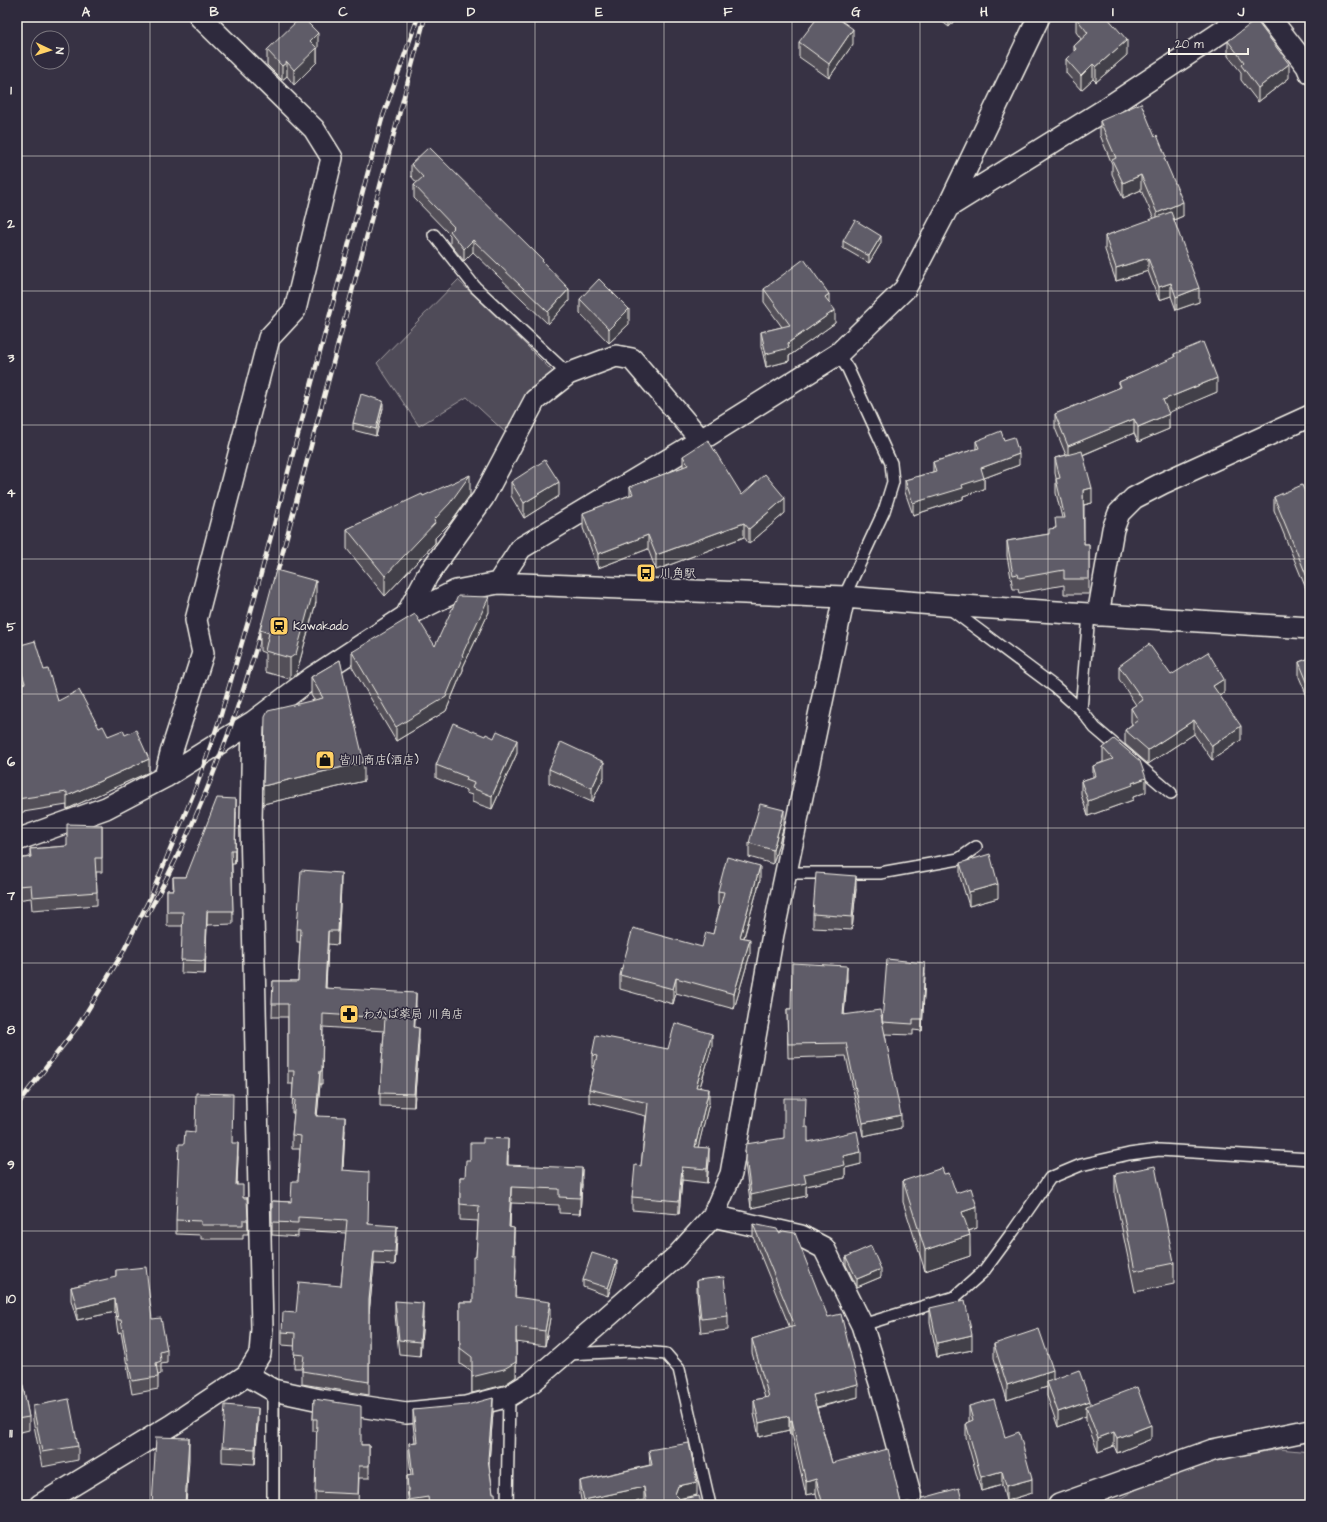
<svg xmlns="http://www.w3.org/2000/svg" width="1327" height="1522" viewBox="0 0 1327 1522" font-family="'Architects Daughter','Klee One',sans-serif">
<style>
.green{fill:#504b59;stroke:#a29ea0}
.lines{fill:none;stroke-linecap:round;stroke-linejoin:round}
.service-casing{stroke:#f4f1e8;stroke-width:14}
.minor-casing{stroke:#f4f1e8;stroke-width:24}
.service{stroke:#2f2a3d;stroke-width:11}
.minor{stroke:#2f2a3d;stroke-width:21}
.rail-casing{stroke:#f4f1e8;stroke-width:4.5}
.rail{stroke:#2f2a3d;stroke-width:3;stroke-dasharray:9;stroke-linecap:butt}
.wall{fill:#524f59;stroke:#f4f1e8}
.shaded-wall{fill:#424048;stroke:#f4f1e8}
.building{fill:#5f5c67;stroke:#f4f1e8}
.grid{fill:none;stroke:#f4f1e8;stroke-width:1;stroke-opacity:0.55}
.labels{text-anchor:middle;stroke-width:3;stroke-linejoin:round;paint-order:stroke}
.poi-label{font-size:12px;fill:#f4f1e8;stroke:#2f2a3d;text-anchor:start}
.neatline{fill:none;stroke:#f4f1e8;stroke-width:1.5}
.grid-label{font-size:13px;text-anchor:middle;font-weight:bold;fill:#f4f1e8}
</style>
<rect width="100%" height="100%" fill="#373244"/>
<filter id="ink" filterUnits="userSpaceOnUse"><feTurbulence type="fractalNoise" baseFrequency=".025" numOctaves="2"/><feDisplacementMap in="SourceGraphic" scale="8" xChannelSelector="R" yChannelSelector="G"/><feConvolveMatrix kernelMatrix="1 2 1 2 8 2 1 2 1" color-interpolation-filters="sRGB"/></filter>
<g filter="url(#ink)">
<path class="green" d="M458,280L525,344L556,375L506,433L467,397L419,426L377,363Z
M1279,1449L1310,1452V1505H1090L1119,1499L1148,1483L1193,1469L1215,1460Z"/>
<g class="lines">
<g class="service-casing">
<path id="service" d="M434,235L475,287L568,374
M838,354L848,369L891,463L893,482L884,511L844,597
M949,608L1055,687L1081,710L1095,728L1171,793
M1081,710L1089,614
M786,873H880L959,859L976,847
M862,1325L955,1297L983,1272L1014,1230L1050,1178L1081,1165L1129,1154L1159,1150L1310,1159
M567,1354L631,1351L666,1354L679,1369L710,1505
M273,1505V1390
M507,1505L509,1396"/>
</g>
<g class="minor-casing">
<path id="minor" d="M1269,17L1307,66L1310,73
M948,207L1101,112L1244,17
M498,583L521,548L701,440L838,354L905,289L948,207L1039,17
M1098,615L1113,529L1119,513L1134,498L1163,483L1310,416
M406,616L427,576L483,498L535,400L568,374L616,356L632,359L701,440
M165,777L171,753L203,653L196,620L269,338L295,310L332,158L314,129L200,17
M17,840L106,808L165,777L253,722L313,677L406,616L456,591L498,583L844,597L946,605L1310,628
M713,1216L801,1236L824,1248L862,1325L881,1386L913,1505
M247,1375L273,1390L320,1400L406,1413L466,1407L509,1396L532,1382L599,1324L677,1256L713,1216L731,1174L773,934L844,597
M40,1505L172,1425L247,1375L260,1354L262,1329L251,823L253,722
M1059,1505L1213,1450L1310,1430"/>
</g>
<use href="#service" class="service"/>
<use href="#minor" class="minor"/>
<g class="rail-casing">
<path id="rail" d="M275,581L425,17
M147,915C198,823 235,725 263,624
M17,1105L78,1026L122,954L150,898L197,785L219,721L250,615L382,119L418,17"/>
</g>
<use href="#rail" class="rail"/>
</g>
<path class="wall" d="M936,17H957L949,27Z
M1304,17H1310V31Z
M1076,18L1127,55L1096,82L1093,79L1081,90L1066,73V59L1074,52V46L1081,39L1076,32Z
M1228,41L1289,78L1258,102L1241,80V72L1228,56Z
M799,42L853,44L829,78L799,57Z
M318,48L317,49V62L294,85L287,76L282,80L267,65V50Z
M1100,121L1155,137L1166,163L1183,216L1174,220L1199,302L1176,310L1171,296L1159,300L1148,271L1116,281L1105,250V236L1154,219L1141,190L1123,198L1112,174V164L1100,135Z
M411,164L543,263L569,301L548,324L473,252L464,261L450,244V235L414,198V185L417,183L411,176Z
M843,241L881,243L869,263L843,248Z
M764,289L829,302L835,323L789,356V361L766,367L761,346V332L782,327L764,302Z
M580,299L629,324L609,343L580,313Z
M1174,354L1217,392L1168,412L1169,429L1138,442L1134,433L1083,455L1092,503L1084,505V544H1089V594H1064V585L1019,593L1018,589H1013L1007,556V541L1049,534L1055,528L1062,518L1056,493V478L1055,473V458L1066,455L1055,428V414L1119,388V382L1174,358Z
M383,408L376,436L353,430V423Z
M1004,440L1019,465L984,478V489L963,496V499L913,515L905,492V480L933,472V462L976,449V441Z
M683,456L742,495L785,513L749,544L744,537L656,570L648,549L598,568L583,528V513L630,495V487L683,467Z
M511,482L559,496L524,518L511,496Z
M470,495L450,523L435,538V543L385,596L347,549V529L423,496Z
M1274,497L1310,503V590L1307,591L1274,510Z
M316,602L296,675L290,679L265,672V653L260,651V630Z
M489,612L463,667V670L446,711L396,741L352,667V652L435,646Z
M17,646L44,670L58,701L99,728L108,736L125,735L149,772L67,809V805L17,813V686L21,684L17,670Z
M1310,658V703L1299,677V662Z
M340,660L364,781L263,804L314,700L311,695V677Z
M1119,666L1171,675L1224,693L1220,696L1241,740L1212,760L1194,734L1148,764L1125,744V730L1132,724L1131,722V708L1136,705L1119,679Z
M1103,748L1146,792L1133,797V800L1088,816L1081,795V781L1093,777V766L1103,762Z
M517,753L492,809L472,802V795L466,793V790L436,778V765Z
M549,769L604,777L592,802L549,783Z
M236,812L235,864H232L233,924L207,925L205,974L181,973L183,926H167V890H173V877H186Z
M102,825V872H96L97,892V905L32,910L31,898L17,900V859L30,857V849L67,846Z
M784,825L773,864L749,857V843Z
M960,863L998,898L969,906L960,877Z
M760,880L744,938L750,954L734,1009L676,993L673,1004L620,989V975L702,947L713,934L720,906L718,905V891Z
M341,886L338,945L328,944L326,988L416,1006L414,1027L419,1041L414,1107L380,1106V1093L384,1031L323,1027L322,1084H320L317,1116L345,1130L343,1170L369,1224L397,1239L395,1265L374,1264L369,1313V1395L302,1384V1368H294L295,1346L282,1345V1332L296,1313L341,1286L346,1233L298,1230V1237L272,1235V1201L291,1202L298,1181L300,1149H292V1135L294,1113H292L293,1084H288V1017H272L273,981H298L300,942H297V929Z
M856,889L852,930L813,928V914Z
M925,974L922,1031L913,1030V1035L885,1034L901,1128L863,1136L846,1056L788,1058L787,1009H791L847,979L844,1014L882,1023Z
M712,1047L700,1087L709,1103L698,1147L709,1161L707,1183L682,1180L679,1214L632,1210V1197L641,1166L646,1116L589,1102V1089L594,1069L592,1068V1055L668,1049Z
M806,1127L808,1142L861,1164L845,1168V1178L806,1186V1196L751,1208L745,1163V1150L784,1138Z
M233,1143L238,1157L237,1185L243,1198H247L248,1234H243V1239H201V1235L176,1234V1220Z
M508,1155V1165L582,1184L580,1214L559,1213V1205L511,1203L510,1227L514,1243V1254L516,1270L515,1298L550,1318L545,1346L516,1342V1377L504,1385L472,1393V1372L460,1364V1302H473L476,1257L478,1221L460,1220V1177H465L470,1160Z
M944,1174L977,1228L969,1231L970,1256L925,1271L903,1202V1181Z
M1115,1174L1174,1263V1284L1135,1292L1115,1195Z
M753,1224L858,1397L817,1408L832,1463L901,1503H916L963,1505H819L816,1493L806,1495L792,1434L790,1435L789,1430L759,1437L754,1414V1400L765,1398L752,1353V1339L790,1328L753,1237Z
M846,1257L881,1277L857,1287L846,1265Z
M617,1268L608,1296L583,1287V1280Z
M116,1270L152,1319L167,1350V1363L161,1364V1374L158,1375V1389L132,1394L121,1332L118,1333L115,1312L77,1320L71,1300V1287L116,1278Z
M697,1280L728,1316V1330L701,1333L697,1294Z
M395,1301L423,1318L420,1356L399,1354L395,1315Z
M930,1308L972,1350L937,1357L930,1322Z
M994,1344L1053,1379L1090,1405L1151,1439L1117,1453L1114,1446L1098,1452L1086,1421V1416L1058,1427L1047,1396V1387L1007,1400L994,1358Z
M17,1356L29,1417V1430L17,1433Z
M314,1399L361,1445H369V1478H359L358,1505H315L317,1431H313V1419Z
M33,1406L78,1446V1460L42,1467L33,1420Z
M969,1406L1005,1437L1032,1493L1006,1501L1002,1485L981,1491L966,1437V1423L969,1422Z
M413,1410L493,1412L489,1464L493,1493L496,1505H409L407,1490V1476L411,1475L409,1457V1443L415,1442L413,1424Z
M258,1422L255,1464L222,1462V1447Z
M649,1450L697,1495L684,1498L708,1505H645L644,1500L621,1505H582L580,1494V1481L650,1465Z"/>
<path class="shaded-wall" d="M949,17H957L949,27Z
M853,29V44L829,78V64Z
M318,33V48L317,49V62L294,85V70L310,41Z
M1127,40V55L1096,82V67Z
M287,62V76L282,80V66Z
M1093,64V79L1081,90V76Z
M1289,64V78L1258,102V88Z
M1141,175V190L1123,198V183Z
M1183,202V216L1157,227V213Z
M881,236V243L869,263V256Z
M473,240V252L464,261V249Z
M1148,258V271L1116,281V268Z
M1171,283V296L1159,300V287Z
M1199,288V302L1176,310V297Z
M569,289V301L548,324V312Z
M829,294V307L825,297Z
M629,309V324L609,343V329Z
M835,310V323L789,356V361L766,367V354L788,343Z
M1217,378V392L1163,415V400Z
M383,401V408L376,436V429Z
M1169,414V429L1138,442V427Z
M1134,419V433L1068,461V446Z
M1019,454V465L984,478V489L963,496V499L913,515V503L962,485L981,468Z
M470,475V495L450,523L435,538V543L385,596V576L434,520Z
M559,482V496L524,518V503Z
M1092,488V503L1083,505V490Z
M785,498V513L749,544V529Z
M744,523V537L656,570V555Z
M648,535V549L598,568V554Z
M1310,576V590L1307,591V577Z
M316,581V602L296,675L290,679V658Z
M489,597V612L463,667V670L446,711L396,741V727Z
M1224,679V693L1213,700V686Z
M1194,720V734L1148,764V750Z
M1241,726V740L1212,760V746Z
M517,740V753L492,809V796Z
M149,759V772L67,809V796Z
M364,762V781L263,804V786Z
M604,762V777L592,802V788Z
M1146,778V792L1133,797V800L1088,816V801L1132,783Z
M236,799V812L235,864V850Z
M784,810V825L773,864V850Z
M760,866V880L740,951V937Z
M341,873V886L338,945V931Z
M856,876V889L852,930V917Z
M998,884V898L969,906V892Z
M207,911V925L205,974V961Z
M328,931V944L325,1001V988Z
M750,939V954L734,1009V994Z
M925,963V974L922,1031V1019Z
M847,966V979L843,1028V1015Z
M676,978V993L673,1004V989Z
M416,993V1006L414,1040V1027Z
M419,1028V1041L414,1107V1094Z
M712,1034V1047L696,1100V1087Z
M320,1071V1084L316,1129V1116Z
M709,1089V1103L695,1160V1147Z
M901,1115V1128L863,1136V1123Z
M345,1117V1130L342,1183V1170Z
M508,1139V1155L507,1181V1165Z
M238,1143V1157L236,1199V1185Z
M709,1148V1161L707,1183V1169Z
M861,1152V1164L845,1168V1178L806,1186V1196L751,1208V1195L804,1174L843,1156Z
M682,1167V1180L679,1214V1201Z
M582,1168V1184L580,1214V1198Z
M511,1187V1203L509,1243V1227Z
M977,1207V1228L962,1233V1212Z
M397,1226V1239L395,1265V1252Z
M514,1228V1243L513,1270V1254Z
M970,1235V1256L925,1271V1250Z
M374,1251V1264L369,1313V1300Z
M617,1261V1268L608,1296V1288Z
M881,1269V1277L857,1287V1279Z
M115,1299V1312L77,1320V1308Z
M550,1302V1318L545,1346V1331Z
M423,1303V1318L420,1356V1342Z
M516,1327V1377L504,1385L472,1393V1377Z
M972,1335V1350L937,1357V1343Z
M1053,1370V1384L1047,1382V1387L1007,1400V1385Z
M858,1384V1397L813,1408V1395Z
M493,1398V1412L488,1473V1459Z
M1090,1401V1415L1086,1406V1416L1058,1427V1412Z
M258,1408V1422L255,1464V1449Z
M789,1416V1430L759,1437V1423Z
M792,1420V1434L790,1435V1421Z
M1151,1425V1439L1117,1453V1438Z
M1114,1432V1446L1098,1452V1438Z
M189,1438V1460L186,1505H185Z
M1002,1471V1485L981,1491V1477Z
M816,1479V1493L806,1495V1482Z
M1032,1479V1493L1006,1501V1486Z
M697,1482V1495L678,1499L675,1494L678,1486Z
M644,1487V1500L621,1505H584V1500Z"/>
<path class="building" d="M301,17H302L318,33L310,41L317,48L294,70L287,62L282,66L267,50Z
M818,17H836L853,29L829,64L799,42Z
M1077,17H1107L1127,40L1096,67L1093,64L1081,76L1066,59L1076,49L1074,46L1088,33L1076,18Z
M1256,20L1289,64L1258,88L1241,65L1244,62L1228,41Z
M1141,103L1155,137L1157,135L1166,157L1164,158L1183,202L1157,213L1141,175L1123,183L1112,160L1116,158L1100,121Z
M429,147L543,260L542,261L569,289L548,312L473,240L464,249L450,231L454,227L414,185L423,177L411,164Z
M1171,212L1199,288L1176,297L1171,283L1159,287L1148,258L1116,268L1105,236Z
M855,220L881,236L869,256L843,241Z
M804,259L829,294L825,297L835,310L788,343L789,348L766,354L761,332L790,325L764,289Z
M599,279L629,309L609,329L580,299Z
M1203,342L1217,378L1163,400L1169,414L1138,427L1134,419L1068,446L1055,414L1121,387L1119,382L1175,357L1174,354Z
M361,394L383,401L376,429L353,423Z
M1001,431L1004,440L1014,437L1019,454L981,468L984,478L962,485L963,488L913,503L905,480L936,471L933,462L979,448L976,441Z
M708,440L742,495L765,474L785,498L749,529L744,523L656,555L648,535L598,554L583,513L633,494L630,487L688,465L683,456Z
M1082,451L1092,488L1083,490L1084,544H1089V579H1064V570L1019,578L1018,574L1013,575L1007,541L1049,534V529L1056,528L1055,518H1065L1056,479L1060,478L1055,458Z
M545,460L559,482L524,503L511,482Z
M470,475L450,503L434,520L435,523L385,576L347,529L422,494L423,496Z
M1302,485L1310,503V576L1307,577L1274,497Z
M276,570L316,581L296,654L290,658L265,651L269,633L260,630Z
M458,596L489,597L462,655L463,656L446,697L396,727L352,652L415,614L435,646Z
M35,641L44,670L48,669L58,701L79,690L99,728L103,726L108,736L123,730L125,735L136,730L149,759L67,796V792L17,799V718L20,717L17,707V686L25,683L17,657V646Z
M1149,644L1171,675L1208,652L1224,679L1213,686L1241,726L1212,746L1194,720L1148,750L1125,730L1138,720L1131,708L1143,700L1119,666Z
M1310,658V689L1299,662Z
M340,660L364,762L263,786L265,717L268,711L323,698L311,677Z
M453,723L485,736L486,734L494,738L497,731L517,740L492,796L472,788L474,783L466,780L467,777L436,765Z
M1114,739L1140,761L1146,778L1132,783L1133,785L1088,801L1081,781L1096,776L1093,766L1113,759L1103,748Z
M561,742L604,762L592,788L549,769Z
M217,798L236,799L235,850H231L233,911H207L205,961L181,960L183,912H167V890H174L173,877H186Z
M760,804L784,810L773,850L749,843Z
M67,824L102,825V858H95L97,892L32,897L31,885L17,886V859L31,857L30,849L67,846Z
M990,854L998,884L969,892L960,863Z
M727,857L760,866L740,937L750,939L734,994L676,978L673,989L620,975L633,928L702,947L706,932L713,934L724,892L718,891Z
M301,870L341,873L338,931H328L325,988L416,993L414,1027L419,1028L414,1094L380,1093L385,1018L323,1014L322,1071H320L316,1116L345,1117L342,1170L369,1172L368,1224L397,1226L395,1252L374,1251L369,1300V1382L302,1371L304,1355L294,1354L295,1333L282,1332L283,1312L296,1313L299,1282L341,1286L347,1220L298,1217V1223L272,1222V1201L291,1202L292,1181H298L301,1136L292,1135L295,1100L292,1099L294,1071H288V1004H272L273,981H298L301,929H297Z
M816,873L856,876L852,917L813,914Z
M887,959L925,963L922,1019H913V1024L882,1022Z
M792,963L847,966L843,1015L880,1010L901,1115L863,1123L846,1043L788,1044L787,1009H791Z
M675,1023L712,1034L696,1087L709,1089L695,1147L709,1148L707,1169L682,1167L679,1201L632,1197L635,1165L641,1166L648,1103L589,1089L597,1056L592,1055L596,1035L668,1049Z
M196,1093L233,1094L232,1143H238L236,1185H243V1198H247L248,1220H243V1225H201V1221L176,1220L179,1144H184L185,1131L195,1132Z
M784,1098H806L805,1127H808V1142L857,1131L861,1152L843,1156L845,1165L804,1174L806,1183L751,1195L745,1150L746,1144L784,1138Z
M483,1138L508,1139L507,1165L582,1168L580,1198L559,1197V1189L511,1187L509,1227L514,1228L513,1254H516L515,1297L550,1302L545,1331L516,1327V1362L504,1369L472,1377V1357L460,1348V1302H473V1257H476L479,1206L460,1204V1177H465L466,1160H470V1143H483Z
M1155,1166L1174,1263L1135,1271L1115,1174Z
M942,1168L944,1174L949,1173L956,1193L971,1188L977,1207L962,1212L970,1235L925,1250L903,1181Z
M753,1224L777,1229L779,1233L783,1231L795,1233L828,1317L841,1314L858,1384L813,1395L832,1463L888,1449L901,1503L908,1502L916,1503L923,1498L959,1488L963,1505H823L816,1479L806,1482L792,1420L790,1421L789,1416L759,1423L754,1400L769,1397L752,1339L795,1326Z
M871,1246L881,1269L857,1279L846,1257Z
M592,1253L617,1261L608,1288L583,1280Z
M146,1267L152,1319L161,1318L167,1350L160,1352L161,1361L156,1363L158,1377L132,1381L121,1320H118L115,1299L77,1308L71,1287L116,1277V1270Z
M724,1277L728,1316L701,1319L697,1280Z
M965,1300L972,1335L937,1343L930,1308Z
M395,1301L423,1303L420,1342L399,1340Z
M1039,1329L1053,1370L1007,1385L994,1344Z
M17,1356L29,1417L17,1419Z
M1079,1370L1090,1401L1058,1412L1047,1382Z
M1137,1387L1151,1425L1117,1438L1114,1432L1098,1438L1086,1406Z
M493,1398L488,1459L493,1493H495L496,1505H429L428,1497L409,1500L407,1476L413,1475L409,1443L417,1442L413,1410L467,1405Z
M69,1399L78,1446L42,1452L33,1406Z
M314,1399L361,1406V1445H369V1466H359L358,1494L315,1492L317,1419H313Z
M994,1399L1005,1437L1019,1432L1032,1479L1006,1486L1002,1471L981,1477L966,1423L973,1420L969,1406Z
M225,1405L258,1408L255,1449L222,1447Z
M156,1437L189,1438L185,1505H152Z
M689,1443L697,1482L678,1486L675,1494L680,1499L699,1496L701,1503L707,1502L708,1505H647L644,1487L584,1500L580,1481L652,1465L649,1450Z"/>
</g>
<path class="grid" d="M150,17V1505M279,17V1505M407,17V1505M535,17V1505M664,17V1505M792,17V1505M920,17V1505M1048,17V1505M1177,17V1505M17,156H1310M17,291H1310M17,425H1310M17,559H1310M17,694H1310M17,828H1310M17,963H1310M17,1097H1310M17,1231H1310M17,1366H1310"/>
<defs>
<g id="bus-square" transform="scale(1)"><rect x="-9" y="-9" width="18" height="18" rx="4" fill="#ffd166" stroke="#2f2a3d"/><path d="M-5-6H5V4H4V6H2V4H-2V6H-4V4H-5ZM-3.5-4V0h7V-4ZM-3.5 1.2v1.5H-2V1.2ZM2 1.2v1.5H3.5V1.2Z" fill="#111"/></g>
<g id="station-square" transform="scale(1)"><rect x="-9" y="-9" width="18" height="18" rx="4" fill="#ffd166" stroke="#2f2a3d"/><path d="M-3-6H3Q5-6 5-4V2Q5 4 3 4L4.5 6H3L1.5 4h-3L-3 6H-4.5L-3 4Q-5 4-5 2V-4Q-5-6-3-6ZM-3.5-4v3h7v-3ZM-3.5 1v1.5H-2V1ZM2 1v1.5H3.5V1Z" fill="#111"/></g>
<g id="shop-square" transform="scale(1)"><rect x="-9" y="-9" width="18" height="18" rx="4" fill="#ffd166" stroke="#2f2a3d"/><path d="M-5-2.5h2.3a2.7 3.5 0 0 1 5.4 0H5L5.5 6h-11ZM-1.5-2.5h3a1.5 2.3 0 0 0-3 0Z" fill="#111"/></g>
<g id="pharmacy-square" transform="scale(1)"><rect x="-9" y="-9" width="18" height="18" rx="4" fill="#ffd166" stroke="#2f2a3d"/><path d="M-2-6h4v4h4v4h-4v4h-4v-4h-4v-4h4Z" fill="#111"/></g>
</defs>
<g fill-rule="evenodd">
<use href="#bus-square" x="646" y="573"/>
<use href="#station-square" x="279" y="626"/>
<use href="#shop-square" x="325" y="760"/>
<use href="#pharmacy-square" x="349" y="1014"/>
</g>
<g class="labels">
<g class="poi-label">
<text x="660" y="577">川角駅</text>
<text x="293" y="630">Kawakado</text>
<text x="339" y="764">皆川商店(酒店)</text>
<text x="363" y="1018">わかば薬局 川角店</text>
</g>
</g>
<rect width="1327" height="1522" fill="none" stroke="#2f2a3d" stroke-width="44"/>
<g transform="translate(50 50) rotate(94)"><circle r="19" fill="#2f2a3d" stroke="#7e7a81"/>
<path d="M0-3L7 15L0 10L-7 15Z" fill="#ffd166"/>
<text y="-6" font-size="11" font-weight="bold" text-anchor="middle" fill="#f4f1e8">N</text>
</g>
<path d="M1169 48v6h79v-6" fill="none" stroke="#f4f1e8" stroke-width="2"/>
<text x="1175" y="48" font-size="12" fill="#f4f1e8" stroke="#2f2a3d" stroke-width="3" paint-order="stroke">20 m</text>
<rect x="22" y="22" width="1283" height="1478" class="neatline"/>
<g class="grid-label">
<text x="86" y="16">A</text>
<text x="214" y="16">B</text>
<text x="343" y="16">C</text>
<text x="471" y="16">D</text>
<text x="599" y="16">E</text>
<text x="728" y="16">F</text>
<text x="856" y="16">G</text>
<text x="984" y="16">H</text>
<text x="1113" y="16">I</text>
<text x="1241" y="16">J</text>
<text x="11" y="94">1</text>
<text x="11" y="228">2</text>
<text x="11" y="362">3</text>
<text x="11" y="497">4</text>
<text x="11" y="631">5</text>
<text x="11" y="766">6</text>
<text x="11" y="900">7</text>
<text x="11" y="1034">8</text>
<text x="11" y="1169">9</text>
<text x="11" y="1303">10</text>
<text x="11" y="1437">11</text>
</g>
</svg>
